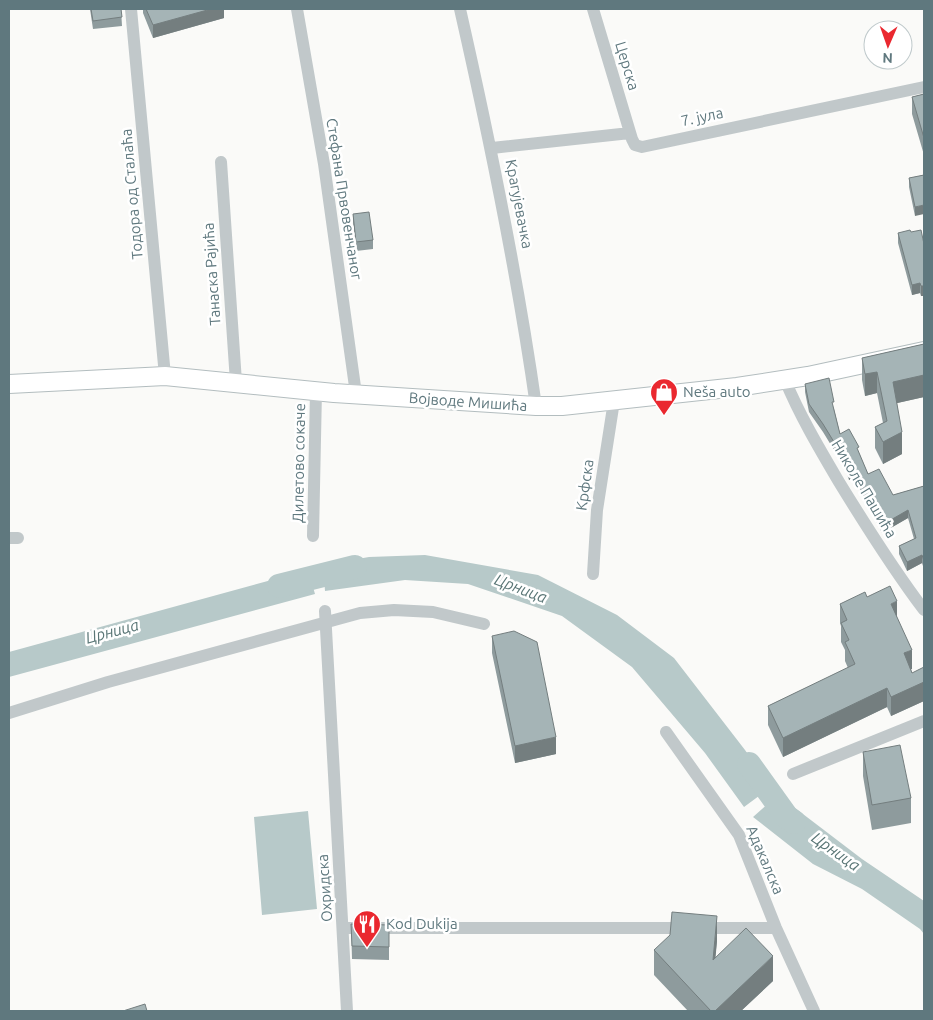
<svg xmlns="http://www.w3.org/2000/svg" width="933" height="1020" viewBox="0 0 933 1020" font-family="Ubuntu,sans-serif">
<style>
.water{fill:#b7c9c9}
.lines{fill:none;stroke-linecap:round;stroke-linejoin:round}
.river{stroke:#b7c9c9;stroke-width:24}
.secondary-casing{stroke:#b3bdbf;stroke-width:20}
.street{stroke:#c1c8ca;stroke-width:12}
.secondary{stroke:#fff;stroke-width:18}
.wall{fill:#8e9b9d}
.shaded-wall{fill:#747e7f}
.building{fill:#a5b4b6;stroke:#747e7f}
.labels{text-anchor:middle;stroke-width:5;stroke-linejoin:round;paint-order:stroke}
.street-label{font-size:15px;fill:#5f787e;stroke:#fff}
.poi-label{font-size:15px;fill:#5f787e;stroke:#fff;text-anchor:start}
.water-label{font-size:16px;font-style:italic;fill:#5a7676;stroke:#fff}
</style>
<rect width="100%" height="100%" fill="#fafaf8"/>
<path class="water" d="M425,555L538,575L617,615L674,658L745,750L771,787L744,807L705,753L632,667L562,616L468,584L405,580L325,591L323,565L369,557Z
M308,570L315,594L9,677V652Z
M778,795L862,859L924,901V934L920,929L862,889L813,864L753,817Z
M308,811L317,909L262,915L254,817Z"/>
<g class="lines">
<path class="river" d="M279,586L355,567
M749,764L787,817L794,822"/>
<g class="secondary-casing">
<path id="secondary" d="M9,384L165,376L334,393L536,406H562L737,387L808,376L924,351"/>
</g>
<path class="street" d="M131,9L165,376
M297,9L324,164L356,394
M460,9C490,141 517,272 536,406
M593,9L632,139L635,145L642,147L924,87
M492,148L630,133
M221,162L236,382
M785,380C800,416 819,448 839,482C866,526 893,569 924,610
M313,536L316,391
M9,538H18
M593,574L597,510L614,401
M325,611L347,1011
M9,713L108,682L360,613L394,610L433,612L484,624
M666,732L739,835L776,928L814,1011
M793,774L924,721
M343,928H776"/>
<use href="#secondary" class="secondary"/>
</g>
<path class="wall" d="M90,9H121L122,26L93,29Z
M143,9H224V18L153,38L143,13Z
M924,94V155L912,114V97Z
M924,175L915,216L909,187V178Z
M353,214L373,240V249L356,251L353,222Z
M911,232L924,244V296H921L920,293L912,295L898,243V233Z
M924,344V397L897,403L902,454L883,464L875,448V427L883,423L877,393L865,396L862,380V358Z
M805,384L834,409L840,434L859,453L868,474L893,495L924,486V569L922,563L907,571L899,554V546L914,539L908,518L882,533L854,477L849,480L845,468L823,432L809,412L805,392Z
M867,597L897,618L912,673L924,682V701L891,716L887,707L783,757L768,725V706L848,668L845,661V650L841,642V626L840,623V604Z
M492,636L556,754L515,763L492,653Z
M863,752L911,798V823L872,830L863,776Z
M351,924L389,925V960L352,959Z
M717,941L715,958L773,981L741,1011H688L654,975V950Z"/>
<path class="shaded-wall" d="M211,9H224V18L153,38V25Z
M924,205V214L915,216V207Z
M920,283V293L912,295V285Z
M921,286H924V296H921Z
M877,372V393L865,396V374Z
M924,375V397L893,404V382Z
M902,432V454L883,464V442Z
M854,469V477L849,480V471Z
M908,510V518L882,533V525Z
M922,555V563L907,571V562Z
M897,601V620L891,604Z
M912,650V669L904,672V653Z
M924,682V701L891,716V697Z
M887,688V707L783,757V738Z
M556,737V754L515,763V746Z
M717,916V941L713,985V960Z
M773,956V981L741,1011H715Z"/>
<path class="building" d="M91,9H121L122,17L93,21Z
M146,9H211L153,25Z
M924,94V138L912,97Z
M924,175V205L915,207L909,178Z
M369,212L373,240L356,242L353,214Z
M910,230L911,232L921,230L924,244V286H921L920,283L912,285L898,233Z
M924,344V375L893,382L902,432L883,442L875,427L887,421L877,372L865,374L862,358Z
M829,378L834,402H832L840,434L849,429L859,447L857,448L868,474L879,469L893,495L924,486V561L922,555L907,562L899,546L916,538L908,510L882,525L854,469L849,471L845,460L823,424L809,404L805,384Z
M890,586L897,601L891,604L912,650L904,653L912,673L924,667V682L891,697L887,688L783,738L768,706L855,664L845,642L849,640L841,623L847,620L840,604L865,592L867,597Z
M514,631L537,642L556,737L515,746L492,636Z
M900,745L911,798L872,805L863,752Z
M672,912L717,916L713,960L746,928L773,956L715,1011H711L654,950L670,935Z
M351,924L389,925V947L352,946Z
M145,1004L147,1011H123Z"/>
<defs>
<g id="shop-pin" transform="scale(1.4375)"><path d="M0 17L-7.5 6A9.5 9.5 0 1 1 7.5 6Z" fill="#ea282f" stroke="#fff"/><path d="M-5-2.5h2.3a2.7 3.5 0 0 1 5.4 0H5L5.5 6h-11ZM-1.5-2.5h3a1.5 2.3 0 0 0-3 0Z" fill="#fff"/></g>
<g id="restaurant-pin" transform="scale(1.4375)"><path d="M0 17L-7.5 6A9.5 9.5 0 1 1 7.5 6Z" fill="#ea282f" stroke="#fff"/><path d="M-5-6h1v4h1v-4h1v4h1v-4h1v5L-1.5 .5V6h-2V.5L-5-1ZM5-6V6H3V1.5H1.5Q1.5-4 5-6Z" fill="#fff"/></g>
</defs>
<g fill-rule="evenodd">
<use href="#shop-pin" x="664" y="392"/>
<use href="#restaurant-pin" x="367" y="924"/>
</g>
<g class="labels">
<g class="street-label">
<text transform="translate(627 66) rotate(73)" y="5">Церска</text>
<text transform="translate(702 117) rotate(-12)" y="5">7. јула</text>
<text transform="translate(132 194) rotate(-95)" y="5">Тодора од Сталаћа</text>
<text transform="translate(344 199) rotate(81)" y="5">Стефана Првовенчаног</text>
<text transform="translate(519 204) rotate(79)" y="5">Крагујевачка</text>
<text transform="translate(212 274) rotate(-94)" y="5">Танаска Рајића</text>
<text transform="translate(468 402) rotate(4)" y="5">Војводе Мишића</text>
<text transform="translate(299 463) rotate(-89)" y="5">Дилетово сокаче</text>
<text transform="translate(585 485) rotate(-82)" y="5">Крфска</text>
<text transform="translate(864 489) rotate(59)" y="5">Николе Пашића</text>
<text transform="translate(765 860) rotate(67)" y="5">Адакалска</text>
<text transform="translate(325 888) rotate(-94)" y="5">Охридска</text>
</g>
<g class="poi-label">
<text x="683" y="397">Neša auto</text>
<text x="386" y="929">Kod Dukija</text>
</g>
<g class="water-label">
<text transform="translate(521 588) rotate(21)" y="6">Црница</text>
<text transform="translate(112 631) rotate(-15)" y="6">Црница</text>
<text transform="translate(836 851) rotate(35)" y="6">Црница</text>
</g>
</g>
<rect width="933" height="1020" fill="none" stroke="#5f787e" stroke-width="20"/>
<g transform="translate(888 45) rotate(182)"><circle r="24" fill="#ffffff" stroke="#bfc9cb"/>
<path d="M0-4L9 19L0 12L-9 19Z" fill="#ea282f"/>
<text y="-8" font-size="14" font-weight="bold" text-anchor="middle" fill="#5f787e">N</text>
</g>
</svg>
